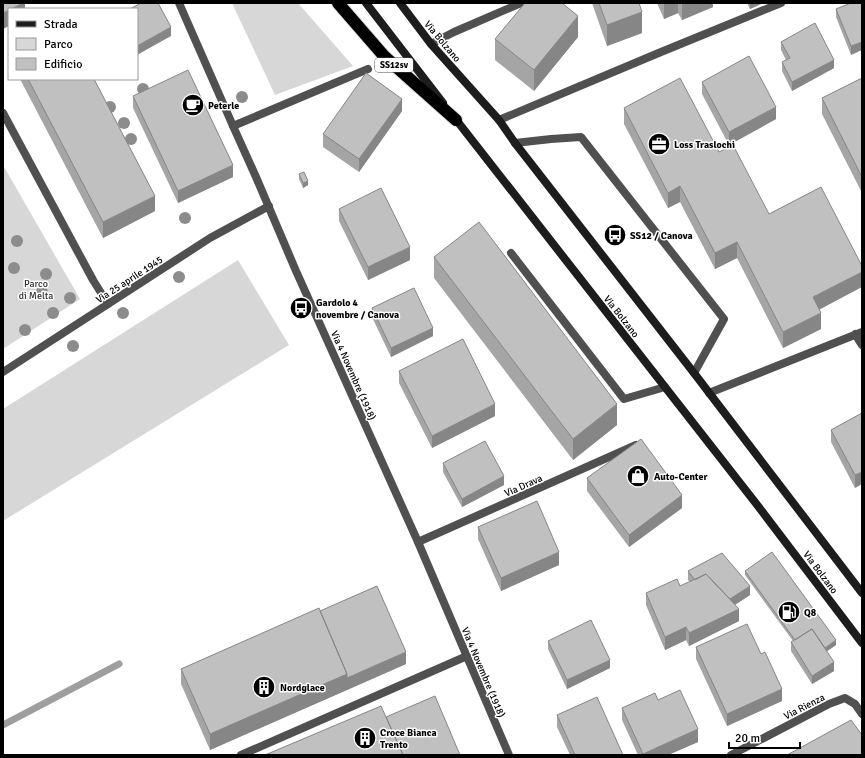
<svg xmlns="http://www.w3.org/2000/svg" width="865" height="758" viewBox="0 0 865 758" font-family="Signika,sans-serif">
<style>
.green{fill:#d7d7d7}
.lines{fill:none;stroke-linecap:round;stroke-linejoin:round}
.stream{stroke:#9e9e9e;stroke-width:7}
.highway-casing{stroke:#dbdbdb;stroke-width:14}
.lane{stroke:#505050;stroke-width:8}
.street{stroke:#505050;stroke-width:8}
.secondary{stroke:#1d1d1d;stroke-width:8}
.highway{stroke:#000;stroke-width:12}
.tree{fill:#8c8c8c}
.wall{fill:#a5a5a5}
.shaded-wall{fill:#868686}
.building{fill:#c0c0c0;stroke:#868686}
.labels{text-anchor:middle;stroke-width:3;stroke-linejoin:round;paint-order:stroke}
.shield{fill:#fff;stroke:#4c4c4c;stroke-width:1}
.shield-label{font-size:9px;font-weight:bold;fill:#000}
.street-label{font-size:10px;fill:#000;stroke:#fff}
.poi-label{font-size:10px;font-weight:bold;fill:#000;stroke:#fff;text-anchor:start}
.park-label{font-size:10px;fill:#2e2e2e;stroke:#fff}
</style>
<rect width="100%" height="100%" fill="#fff"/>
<path class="green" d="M232,3H298L353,66L275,95Z
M3,165L80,299L3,349Z
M238,260L289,345L3,521V409Z"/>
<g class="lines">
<path class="stream" d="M3,725L119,664"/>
<g class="highway-casing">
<path id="highway" d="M338,3L384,56L456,120"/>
</g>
<path class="lane" d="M3,113L93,280L108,304
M499,120L661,52L781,3
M233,126L368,69
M515,143L551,139L581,137L724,319L694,373
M511,253L624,399L665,387
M855,334L862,345
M709,393L862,332
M418,542L636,445
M241,755L467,656"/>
<path class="street" d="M179,3L233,126L256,177L296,271L418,542L509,755
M431,44L454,32L521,3
M3,372L210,238L269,206
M731,755L829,704L845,698L855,704L862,714"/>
<path class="secondary" d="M366,3L443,103
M400,3L431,44L499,120L515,143L694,373L862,593
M454,117L758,506L862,643"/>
<use href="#highway" class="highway"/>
</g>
<g class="tree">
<circle cx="143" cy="89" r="6"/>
<circle cx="242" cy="97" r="6"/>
<circle cx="110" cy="107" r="6"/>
<circle cx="124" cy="123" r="6"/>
<circle cx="131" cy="139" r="6"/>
<circle cx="185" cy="218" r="6"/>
<circle cx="17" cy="241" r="6"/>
<circle cx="14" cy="268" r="6"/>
<circle cx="46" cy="274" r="6"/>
<circle cx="179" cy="277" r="6"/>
<circle cx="42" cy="292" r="6"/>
<circle cx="70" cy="298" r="6"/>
<circle cx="53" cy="313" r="6"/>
<circle cx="123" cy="313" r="6"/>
<circle cx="25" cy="330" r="6"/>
<circle cx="73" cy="346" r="6"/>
</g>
<path class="wall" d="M592,3H639L642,33L607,46Z
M657,3H713V7L682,20L678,13L664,19Z
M747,3H763L750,9Z
M862,3L851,55L836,17V9Z
M578,37L534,91L495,60V39Z
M781,42L834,68L792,91L782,71V62L786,60L781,50Z
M862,78V193L822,114V98Z
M20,79H94L155,211L103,238Z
M702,82L776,119L729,145L702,94Z
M133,96L233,177L178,203L133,108Z
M624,108L719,152L819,310L821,329L783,348L737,258L715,269L680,202L668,208L624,124Z
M402,111L359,172L323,147V134Z
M299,174L308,185L303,188L299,179Z
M339,209L410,260L368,280L339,221Z
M434,257L617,425L573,460L434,278Z
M372,308L433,336L391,357L372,317Z
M399,371L495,416L432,448L399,383Z
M862,413L855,488L831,442V430Z
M443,463L504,485L462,507L443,472Z
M587,478L682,508L629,547L587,491Z
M478,527L559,565L501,591L478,539Z
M688,571L750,595L735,605L739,621L689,646L686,640L665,650L646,605V593L680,586L690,582L688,580Z
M745,571L836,645L827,651L834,671L812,684L791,651V642L793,641L745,575Z
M320,611L406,664L210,750L181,684V669Z
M548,641L610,668L567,689L548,649Z
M696,647L782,701L727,726L696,659Z
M658,700L698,742L668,755H638L622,720V708Z
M557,715L623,755H570L557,727Z"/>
<path class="shaded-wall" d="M23,3H25V9H11Z
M664,3H678V13L664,19Z
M682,3H713V7L682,20Z
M750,3H763L750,9Z
M9,10V26L3,29V13Z
M642,12V33L607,46V25Z
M578,16V37L534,91V70Z
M171,27V36L137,55V46Z
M862,42V50L851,55V46Z
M834,60V68L792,91V82Z
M402,99V111L359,172V159Z
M776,107V119L729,145V132Z
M233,165V177L178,203V191Z
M308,181V185L303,188V183Z
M680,186V202L668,208V193Z
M155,196V211L103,238V222Z
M737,242V258L715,269V253Z
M410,247V260L368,280V267Z
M862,272V287L813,313V297Z
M821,313V329L783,348V332Z
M433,328V336L391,357V348Z
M495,404V416L432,448V436Z
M617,404V425L573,460V439Z
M862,472V484L855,488V475Z
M504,476V485L462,507V499Z
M682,495V508L629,547V535Z
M559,552V565L501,591V578Z
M750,586V595L728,609V601Z
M739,609V621L689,646V633Z
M686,627V640L665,650V637Z
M836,640V645L823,654V650Z
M406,652V664L347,690V678Z
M610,660V668L567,689V680Z
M834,662V671L812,684V676Z
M347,674V690L210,750V734Z
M782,689V701L727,726V714Z
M698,729V742L668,755H643V754Z"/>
<path class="building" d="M3,3H23L11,9H9V10L3,13Z
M141,3H158L171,27L137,46V9H130Z
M525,3H562L578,16L534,70L495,39Z
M599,3H639L642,12L607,25Z
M851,3H862V42L851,46L836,9Z
M815,23L834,60L792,82L782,62L790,58L781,42Z
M749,56L776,107L729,132L702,82Z
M188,70L233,165L178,191L133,96Z
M366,73L402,99L359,159L323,134Z
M680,78L719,152L733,145L769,214L821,187L862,266V272L813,297L821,313L783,332L737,242L715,253L680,186L668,193L624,108Z
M862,78V177L822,98Z
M28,79H94L155,196L103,222Z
M304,172L308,181L303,183L299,174Z
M381,188L410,247L368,267L339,209Z
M479,222L617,404L573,439L434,257Z
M414,288L433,328L391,348L372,308Z
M463,339L495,404L432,436L399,371Z
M862,413V472L855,475L831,430Z
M641,439L682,495L629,535L587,478Z
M485,441L504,476L462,499L443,463Z
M537,501L559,552L501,578L478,527Z
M772,552L836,640L825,648L812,629L795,640L745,571Z
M722,553L750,586L730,599L706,574L695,580L688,571Z
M706,574L739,609L689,633L686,627L665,637L646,593L677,579L680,586Z
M377,586L406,652L347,678V674L320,611Z
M319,608L347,674L210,734L181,669Z
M591,620L610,660L567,680L548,641Z
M747,624L761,654L765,652L782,689L727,714L696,647Z
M812,629L834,662L812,676L791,642Z
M680,690L698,729L643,754L622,708L655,693L658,700Z
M435,696L460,755H403L386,717Z
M597,697L623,755H575L557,715Z
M381,706L403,755H265Z
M851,720L862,735V755H787Z"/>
<defs>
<g id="cafe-disc" transform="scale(1.15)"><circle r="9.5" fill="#000" stroke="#fff"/><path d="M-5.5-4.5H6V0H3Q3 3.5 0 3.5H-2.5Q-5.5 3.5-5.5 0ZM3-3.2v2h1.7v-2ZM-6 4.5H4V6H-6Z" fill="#fff"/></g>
<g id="office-disc" transform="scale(1.15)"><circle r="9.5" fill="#000" stroke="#fff"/><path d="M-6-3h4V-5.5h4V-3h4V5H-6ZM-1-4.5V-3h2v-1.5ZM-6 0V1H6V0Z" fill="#fff"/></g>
<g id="bus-disc" transform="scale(1.15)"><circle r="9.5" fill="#000" stroke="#fff"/><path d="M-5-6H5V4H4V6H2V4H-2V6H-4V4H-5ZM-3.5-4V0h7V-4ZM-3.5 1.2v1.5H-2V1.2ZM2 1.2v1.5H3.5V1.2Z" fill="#fff"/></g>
<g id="shop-disc" transform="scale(1.15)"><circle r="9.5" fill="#000" stroke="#fff"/><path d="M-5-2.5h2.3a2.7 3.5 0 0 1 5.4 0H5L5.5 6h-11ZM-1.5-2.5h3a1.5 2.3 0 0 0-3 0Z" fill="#fff"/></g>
<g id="fuel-disc" transform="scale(1.15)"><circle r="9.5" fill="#000" stroke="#fff"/><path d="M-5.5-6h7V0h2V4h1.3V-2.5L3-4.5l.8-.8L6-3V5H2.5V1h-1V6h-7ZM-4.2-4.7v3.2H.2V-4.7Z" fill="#fff"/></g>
<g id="building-disc" transform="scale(1.15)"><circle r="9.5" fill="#000" stroke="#fff"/><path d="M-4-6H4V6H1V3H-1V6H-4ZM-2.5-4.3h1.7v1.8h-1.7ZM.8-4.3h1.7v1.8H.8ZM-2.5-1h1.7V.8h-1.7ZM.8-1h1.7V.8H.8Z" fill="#fff"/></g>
</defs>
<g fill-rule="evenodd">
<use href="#cafe-disc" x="193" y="105"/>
<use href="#office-disc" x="659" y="144"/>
<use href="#bus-disc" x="615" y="235"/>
<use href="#bus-disc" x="301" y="308"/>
<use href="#shop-disc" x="638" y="476"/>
<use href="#fuel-disc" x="789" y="612"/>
<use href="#building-disc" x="264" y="687"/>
<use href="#building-disc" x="365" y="738"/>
</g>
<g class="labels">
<rect class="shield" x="375" y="58" width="38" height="14" rx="3"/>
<g class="shield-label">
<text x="394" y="68">SS12sv</text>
</g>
<g class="street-label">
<text transform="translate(443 41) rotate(50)" y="4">Via Bolzano</text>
<text transform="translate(129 279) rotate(-33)" y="4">Via 25 aprile 1945</text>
<text transform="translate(622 316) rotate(52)" y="4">Via Bolzano</text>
<text transform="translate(354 375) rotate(66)" y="4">Via 4 Novembre (1918)</text>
<text transform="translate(523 485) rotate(-24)" y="4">Via Drava</text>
<text transform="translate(821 572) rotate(53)" y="4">Via Bolzano</text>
<text transform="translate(484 672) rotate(67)" y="4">Via 4 Novembre (1918)</text>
<text transform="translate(804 706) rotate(-27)" y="4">Via Rienza</text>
</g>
<g class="poi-label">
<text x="208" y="109">Peterle</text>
<text x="674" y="148">Loss Traslochi</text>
<text x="630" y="239">SS12 / Canova</text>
<text x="316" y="306">Gardolo 4<tspan x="316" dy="12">novembre / Canova</tspan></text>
<text x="654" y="480">Auto-Center</text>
<text x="804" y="616">Q8</text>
<text x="280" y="691">Nordglace</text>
<text x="380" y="736">Croce Bianca<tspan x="380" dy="12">Trento</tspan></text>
</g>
<g class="park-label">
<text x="36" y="287">Parco<tspan x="36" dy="12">di Melta</tspan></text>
</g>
</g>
<rect width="865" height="758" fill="none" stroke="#000000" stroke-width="8"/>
<rect x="8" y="8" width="130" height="72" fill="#ffffff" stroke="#999999"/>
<rect x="16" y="21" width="20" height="6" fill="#1d1d1d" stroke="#999999"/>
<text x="44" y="28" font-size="12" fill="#000000">Strada</text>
<rect x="16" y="38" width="20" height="12" fill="#d7d7d7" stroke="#999999"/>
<text x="44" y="48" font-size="12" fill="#000000">Parco</text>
<rect x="16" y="58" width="20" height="12" fill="#c0c0c0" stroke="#999999"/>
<text x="44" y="68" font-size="12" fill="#000000">Edificio</text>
<path d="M729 742v6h71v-6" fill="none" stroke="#000000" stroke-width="2"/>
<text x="735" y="742" font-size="12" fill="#000000" stroke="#ffffff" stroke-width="3" paint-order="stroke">20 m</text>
</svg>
